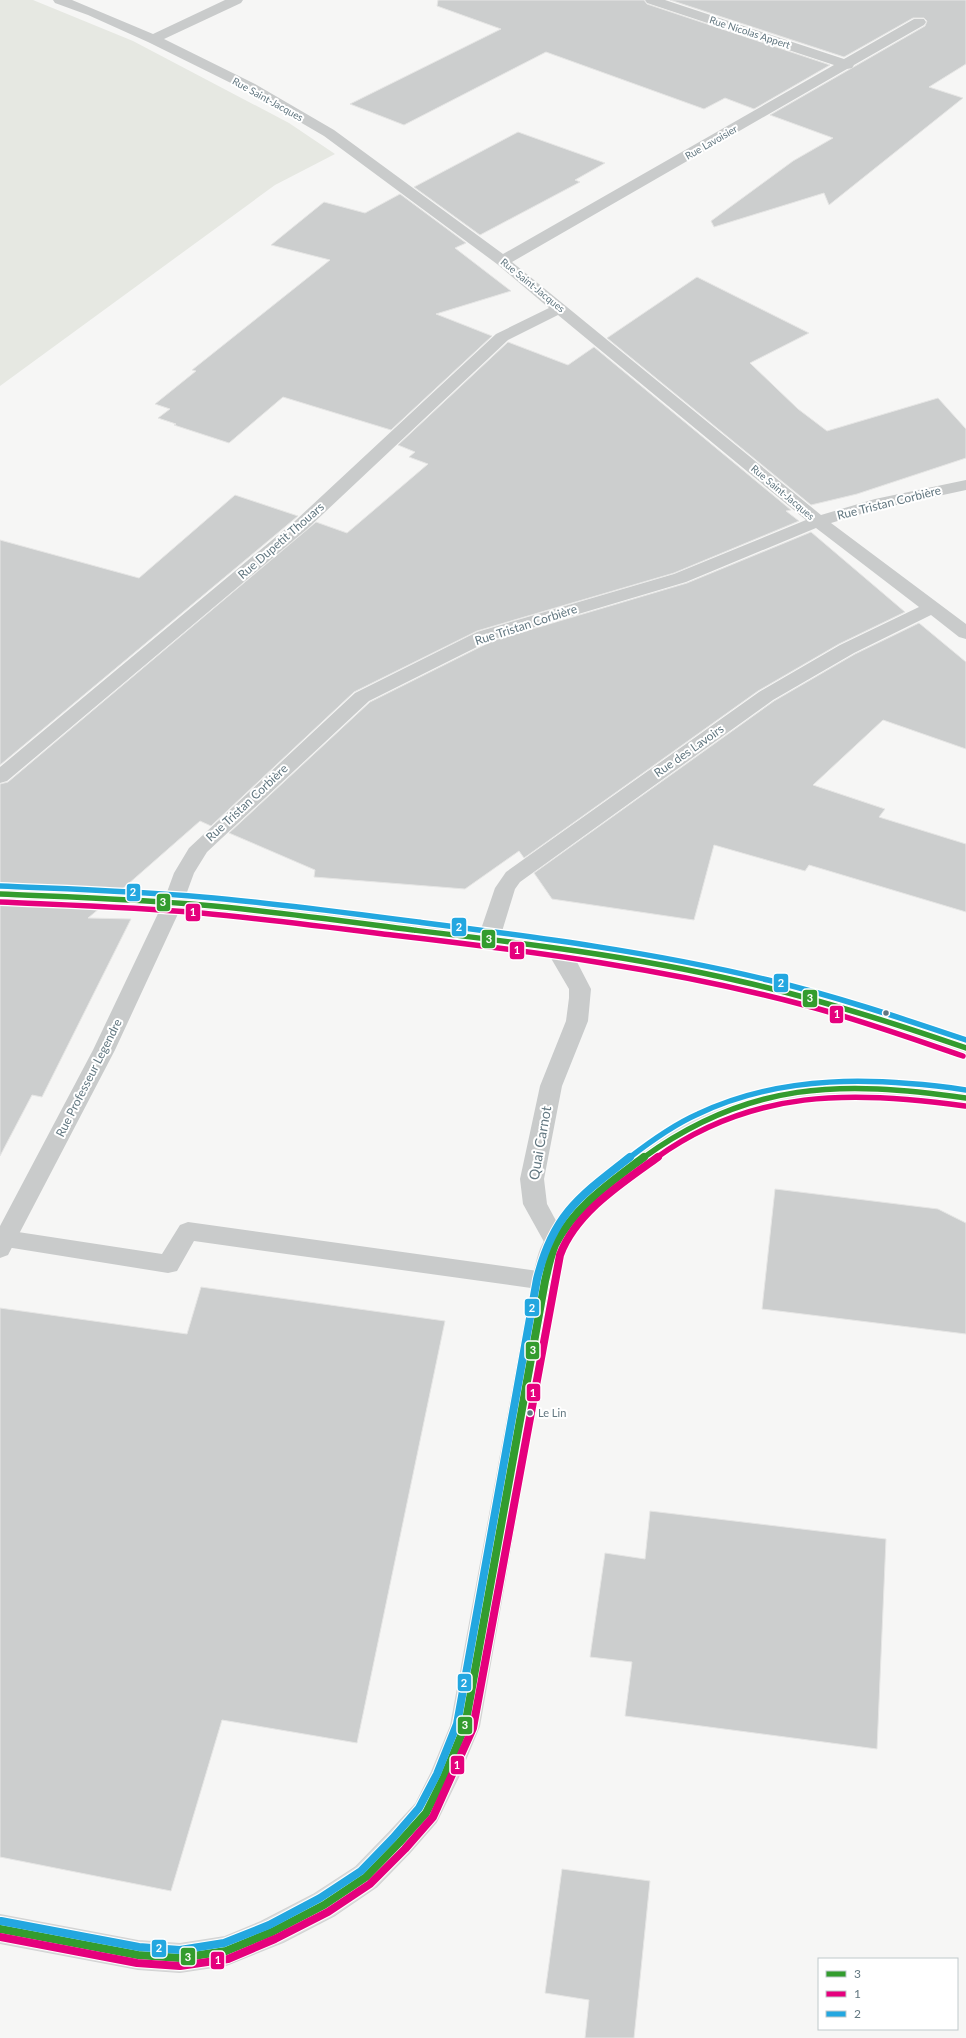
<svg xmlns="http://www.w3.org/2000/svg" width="966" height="2038" viewBox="0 0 966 2038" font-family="Lato,sans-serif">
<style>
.green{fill:#e6e8e2}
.building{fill:#cccece;stroke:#e6e6e5}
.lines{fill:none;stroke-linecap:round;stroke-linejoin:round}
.secondary-casing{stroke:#d2d3d3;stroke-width:2}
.service{fill:#c9cbcb;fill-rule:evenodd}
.minor{fill:#c9cbcb;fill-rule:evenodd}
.tertiary{fill:#c9cbcb;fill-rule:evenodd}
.secondary{fill:#dedfdf;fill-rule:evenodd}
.bus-1-far1-casing{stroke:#fff;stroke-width:8}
.bus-1-casing{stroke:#fff;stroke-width:10}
.bus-2-far1-casing{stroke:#fff;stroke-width:8}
.bus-2-casing{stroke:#fff;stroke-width:10}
.bus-3-far1-casing{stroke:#fff;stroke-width:8}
.bus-3-casing{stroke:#fff;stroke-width:10}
.bus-1-far1{stroke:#339c2e;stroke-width:5.5}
.bus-1{stroke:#339c2e;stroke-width:8}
.bus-2-far1{stroke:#e5007d;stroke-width:5.5}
.bus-2{stroke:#e5007d;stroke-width:8}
.bus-3-far1{stroke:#23a7e0;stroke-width:5.5}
.bus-3{stroke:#23a7e0;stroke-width:8}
.bus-dot{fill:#627780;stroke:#fff;stroke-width:1.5}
.labels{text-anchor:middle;stroke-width:4;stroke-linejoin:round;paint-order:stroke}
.far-street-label{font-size:10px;fill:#627780;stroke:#fff}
.bus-label{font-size:11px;fill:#627780;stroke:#fff;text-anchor:start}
.street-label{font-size:12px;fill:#627780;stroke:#fff}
.near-street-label{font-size:14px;fill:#627780;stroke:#fff}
.line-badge{stroke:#fff;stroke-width:1.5}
.badge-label{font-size:11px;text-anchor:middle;font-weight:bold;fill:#fff}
</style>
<rect width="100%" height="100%" fill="#f6f6f5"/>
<path class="green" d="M0,0H33L133,41L289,123L335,154L275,185L0,386Z"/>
<path class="building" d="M438,0H644L647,4L830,65L754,109L725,98L704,109L546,52L404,125L350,104L501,29L437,6Z
M670,0H966V64L929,87L963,98L829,205L824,193L714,227L711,221L793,161L833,138L770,115L925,26L927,21L924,18H913L844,57Z
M518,132L605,163L575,180L580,182L480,235L414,187Z
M400,194L466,243L455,248L511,291L436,314L492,336L391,430L283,397L229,443L174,425L176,424L158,418L170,409L155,404L196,371L192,370L330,260L271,245L324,202L365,213Z
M697,277L809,333L750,363L798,409L827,431L938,398L966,429V458L857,494L811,505L607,338Z
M508,342L568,365L594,347L791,510L786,511L799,521L674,573L477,631L354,692L211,826L200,821L119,892L0,886V784L8,782L316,522L347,533L428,464L409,457L415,452L398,445Z
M235,495L298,516L0,765V540L139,578Z
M811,532L905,612L839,644L758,691L524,858L519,851L465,889L314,877L315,870L229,833L370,702L492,641L687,583Z
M919,623L966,662V749L883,720L813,785L885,809L879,817L966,844V912L809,865L805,871L714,845L694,920L552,899L534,873L774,701L855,654Z
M0,902L100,908L88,918L131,919L42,1097L32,1095L0,1156Z
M775,1189L938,1209L966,1223V1334L762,1309Z
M201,1287L445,1321L357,1743L222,1720L171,1891L0,1857V1308L187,1334Z
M650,1511L886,1539L877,1749L625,1716L632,1662L590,1657L605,1553L645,1559Z
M562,1869L650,1881L634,2038H585L589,2000L545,1993Z"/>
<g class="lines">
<g class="secondary-casing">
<path id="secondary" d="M0,887L151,895L234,901L464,928L601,947L692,963L782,984L883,1012L966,1040V1056L867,1023L782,998L692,978L601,962L464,943L234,915L151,909L0,901Z
M866,1080L901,1081L966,1090V1106C881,1092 790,1089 710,1127C684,1139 659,1158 636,1175C611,1194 581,1217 567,1246C561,1257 560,1269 557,1281L479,1726L458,1777L436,1822L409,1853L376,1887L335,1915L283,1942L226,1965L180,1972L138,1969L0,1943V1915L138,1941L180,1944L225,1937L261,1922L313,1895L356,1867L389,1833L416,1804L432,1772L451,1726L533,1281C535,1270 537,1259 541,1249C556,1213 588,1187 618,1164C642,1147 666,1129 692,1116C746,1089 807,1082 866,1080Z"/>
</g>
<path class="service" d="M188,1222L545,1272L554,1274L557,1281L554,1288L545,1290L194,1241L177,1271L168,1273L0,1246V1232L5,1230L162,1254L180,1225Z"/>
<path class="minor" d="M53,0H72L153,34L225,0H243L241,3L164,39L255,84L334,130L503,254L834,65L647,3L645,0H665L844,59L914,19H924L926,22L924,25L854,65L852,68L847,69L512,262L821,515L875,499L966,480V490L878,509L831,523L966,624V639L959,637L931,615L854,653L773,700L520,882L515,889L500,938L497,943L489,945L481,943L478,938L495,888L506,872L759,692L840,645L919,607L816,528L686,582L491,640L369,701L207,852L194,873L183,903L115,1050L8,1255L0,1258V1226L93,1050L163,903L174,873L189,848L355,693L477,632L674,574L806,520L558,315L508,340L307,529L7,781L0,783V767L295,521L496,334L549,308L497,264L324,136L245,90L148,42L88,15L55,3Z"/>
<path class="tertiary" d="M556,941L564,943L577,962L591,989L588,1021L562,1086L544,1179L547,1204L568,1243L564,1249L556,1252L548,1249L523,1204L520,1179L540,1086L566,1021L569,998V989L545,948L548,943Z"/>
<use href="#secondary" class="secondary"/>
<g class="bus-1-far1-casing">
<path id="bus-1-far1" d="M0,894C67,897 135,899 202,905C272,911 343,921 413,930C522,943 632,956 739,981C816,998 891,1022 966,1048
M643,1158C749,1081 841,1080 966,1098"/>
</g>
<g class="bus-1-casing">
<path id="bus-1" d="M0,1929L138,1955L180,1958L226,1951L272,1932L324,1905L366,1877L399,1843L426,1813L444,1777L465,1726L545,1281C548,1269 550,1257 555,1245C574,1207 611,1182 644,1157"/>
</g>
<g class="bus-2-far1-casing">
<path id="bus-2-far1" d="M0,902C67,905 134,907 201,913C265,919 328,927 392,935C530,951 669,969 804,1005C858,1019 910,1038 963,1056
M656,1158C751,1089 853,1090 965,1106"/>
</g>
<g class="bus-2-casing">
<path id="bus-2" d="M0,1937L137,1963L180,1966L228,1959L275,1939L328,1912L370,1884L405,1849L433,1817L473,1728L560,1255C576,1212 622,1183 658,1157"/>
</g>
<g class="bus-3-far1-casing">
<path id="bus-3-far1" d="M0,886C67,889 135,891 202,897C274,903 346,913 418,922C535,937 653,952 768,980C835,996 901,1018 966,1040
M629,1158C651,1141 673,1125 698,1114C782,1074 876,1077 966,1090"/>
</g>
<g class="bus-3-casing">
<path id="bus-3" d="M1,1921L139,1947L180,1950L224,1943L269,1925L320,1898L361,1871L393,1838L419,1808L437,1774L457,1724L537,1279C553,1214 580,1196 630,1157"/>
</g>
<use href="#bus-1-far1" class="bus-1-far1"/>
<use href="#bus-1" class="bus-1"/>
<use href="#bus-2-far1" class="bus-2-far1"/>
<use href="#bus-2" class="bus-2"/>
<use href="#bus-3-far1" class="bus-3-far1"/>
<use href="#bus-3" class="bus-3"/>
</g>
<g class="bus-dot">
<circle cx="886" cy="1013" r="3.5"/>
<circle cx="530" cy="1413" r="3.5"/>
</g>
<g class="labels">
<g class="far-street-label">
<text transform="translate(750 32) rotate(18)" y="4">Rue Nicolas Appert</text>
<text transform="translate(268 99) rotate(29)" y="4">Rue Saint-Jacques</text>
<text transform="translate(711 142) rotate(-30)" y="4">Rue Lavoisier</text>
<text transform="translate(533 285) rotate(39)" y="4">Rue Saint-Jacques</text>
<text transform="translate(783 492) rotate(40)" y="4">Rue Saint-Jacques</text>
</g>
<g class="bus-label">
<text x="538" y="1417">Le Lin</text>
</g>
<g class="street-label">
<text transform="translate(889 503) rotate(-14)" y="4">Rue Tristan Corbière</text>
<text transform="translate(281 541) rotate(-41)" y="4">Rue Dupetit Thouars</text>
<text transform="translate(526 625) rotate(-18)" y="4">Rue Tristan Corbière</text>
<text transform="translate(689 751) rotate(-35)" y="4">Rue des Lavoirs</text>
<text transform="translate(247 803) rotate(-43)" y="4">Rue Tristan Corbière</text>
<text transform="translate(89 1078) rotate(-63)" y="4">Rue Professeur Legendre</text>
</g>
<g class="near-street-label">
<text transform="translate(540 1143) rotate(-80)" y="5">Quai Carnot</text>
</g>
</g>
<g class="line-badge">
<rect x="126" y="883" width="15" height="19" rx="4" fill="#23a7e0"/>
<rect x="156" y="893" width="15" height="19" rx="4" fill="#339c2e"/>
<rect x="185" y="903" width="16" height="19" rx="4" fill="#e5007d"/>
<rect x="451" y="917" width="16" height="20" rx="4" fill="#23a7e0"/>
<rect x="481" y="929" width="15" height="20" rx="4" fill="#339c2e"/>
<rect x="509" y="941" width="16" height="19" rx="4" fill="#e5007d"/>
<rect x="773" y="973" width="16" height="20" rx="4" fill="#23a7e0"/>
<rect x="802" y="989" width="16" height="19" rx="4" fill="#339c2e"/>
<rect x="829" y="1005" width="15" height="19" rx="4" fill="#e5007d"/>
<rect x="524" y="1298" width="16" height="19" rx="4" fill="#23a7e0"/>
<rect x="525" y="1341" width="15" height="19" rx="4" fill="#339c2e"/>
<rect x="526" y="1383" width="15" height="19" rx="4" fill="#e5007d"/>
<rect x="457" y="1673" width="15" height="19" rx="4" fill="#23a7e0"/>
<rect x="457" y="1716" width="16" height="19" rx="4" fill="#339c2e"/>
<rect x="450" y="1755" width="15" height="20" rx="4" fill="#e5007d"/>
<rect x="151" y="1939" width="16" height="19" rx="4" fill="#23a7e0"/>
<rect x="180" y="1947" width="16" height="19" rx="4" fill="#339c2e"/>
<rect x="210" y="1951" width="15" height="19" rx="4" fill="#e5007d"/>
</g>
<g class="badge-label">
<text x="133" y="896">2</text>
<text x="163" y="906">3</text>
<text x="193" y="916">1</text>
<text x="459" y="931">2</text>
<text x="489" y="943">3</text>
<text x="517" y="954">1</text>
<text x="781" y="987">2</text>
<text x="810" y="1002">3</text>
<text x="837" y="1018">1</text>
<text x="532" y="1312">2</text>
<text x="533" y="1354">3</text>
<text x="533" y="1397">1</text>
<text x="464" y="1687">2</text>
<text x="465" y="1729">3</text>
<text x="457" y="1769">1</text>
<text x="159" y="1952">2</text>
<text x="188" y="1961">3</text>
<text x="218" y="1964">1</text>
</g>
<rect x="818" y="1958" width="140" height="72" fill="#ffffff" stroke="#c0c9cc"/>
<rect x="826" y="1971" width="20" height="6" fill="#339c2e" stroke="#c0c9cc"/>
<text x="854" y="1978" font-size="12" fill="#627780">3</text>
<rect x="826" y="1991" width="20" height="6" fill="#e5007d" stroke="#c0c9cc"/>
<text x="854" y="1998" font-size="12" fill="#627780">1</text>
<rect x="826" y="2011" width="20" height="6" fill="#23a7e0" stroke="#c0c9cc"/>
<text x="854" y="2018" font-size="12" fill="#627780">2</text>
</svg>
